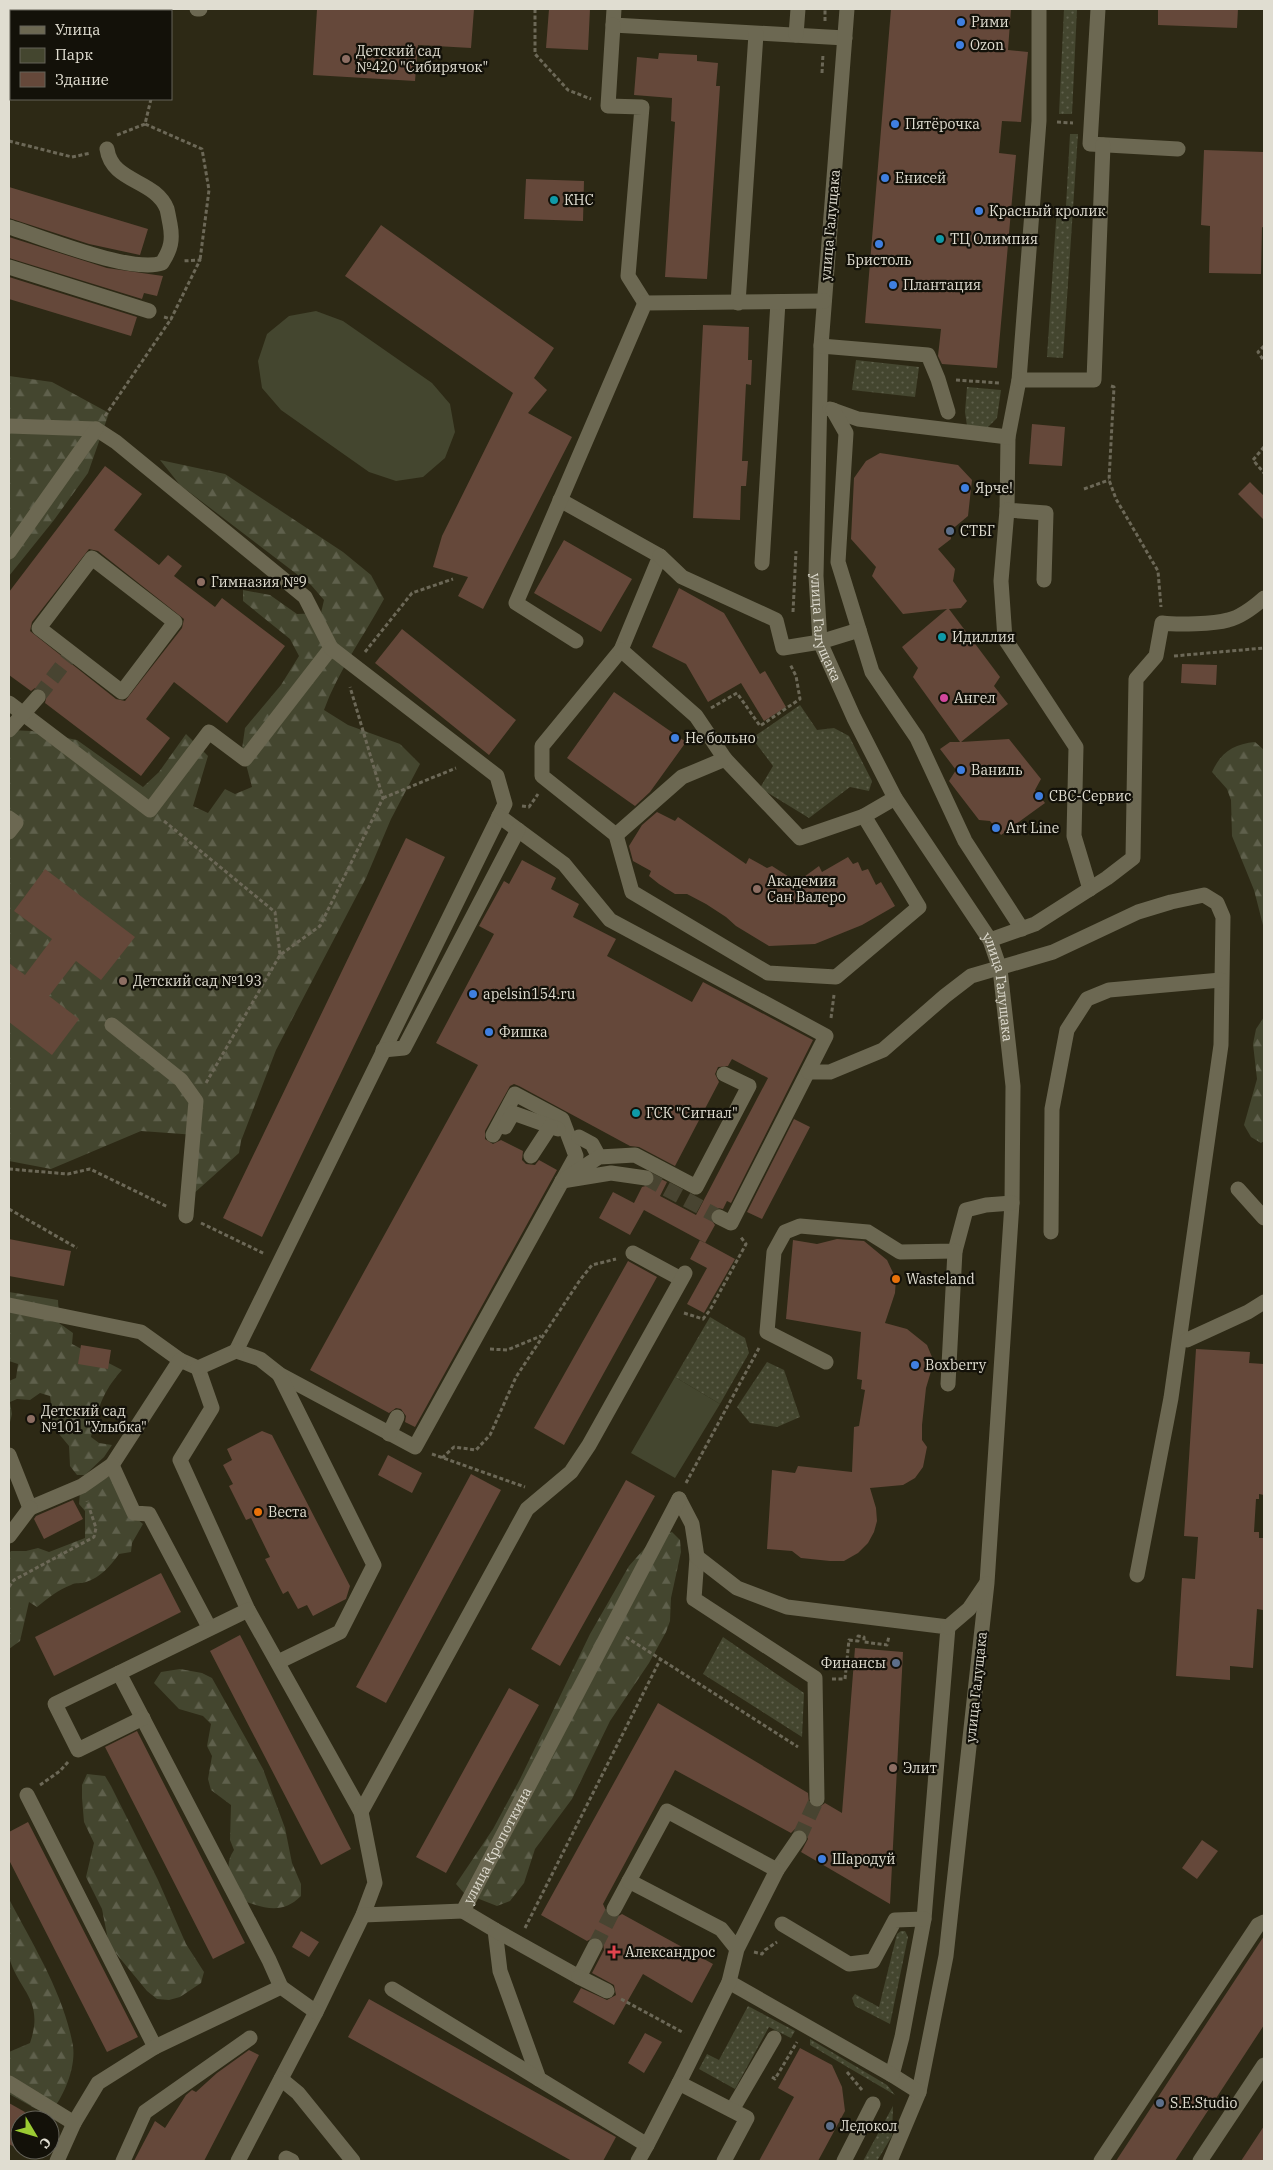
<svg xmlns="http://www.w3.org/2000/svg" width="1273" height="2170" viewBox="0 0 1273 2170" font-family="'IBM Plex Serif',serif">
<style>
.green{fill:url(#green-dots)}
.forest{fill:url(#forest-firs)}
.pitch{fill:#44462f}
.building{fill:#65483a;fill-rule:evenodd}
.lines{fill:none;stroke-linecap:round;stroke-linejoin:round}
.minor-tunnel{stroke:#484431;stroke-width:15;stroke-dasharray:15 8;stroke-linecap:butt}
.path{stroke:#6c6857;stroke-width:3;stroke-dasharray:4 2.5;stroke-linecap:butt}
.minor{stroke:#6c6852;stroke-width:15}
.shop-dot{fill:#3f7fe0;stroke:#131109;stroke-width:2}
.education-dot{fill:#8d6e63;stroke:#131109;stroke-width:2}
.culture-dot{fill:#0f9aa8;stroke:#131109;stroke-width:2}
.service-dot{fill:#5c6f8a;stroke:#131109;stroke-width:2}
.hotel-dot{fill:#d1479c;stroke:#131109;stroke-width:2}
.food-dot{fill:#e8710a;stroke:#131109;stroke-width:2}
.health-dot{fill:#e0444e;stroke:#131109;stroke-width:2}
.labels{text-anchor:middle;stroke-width:4.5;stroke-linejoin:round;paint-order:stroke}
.poi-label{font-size:14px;fill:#e0ddd1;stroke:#131109;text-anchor:start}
.street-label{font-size:14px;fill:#e0ddd1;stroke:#131109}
</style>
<defs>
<pattern id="green-dots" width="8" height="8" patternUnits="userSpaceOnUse" patternTransform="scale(1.25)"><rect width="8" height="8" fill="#44462f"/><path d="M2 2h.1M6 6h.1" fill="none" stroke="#5f604c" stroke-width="1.8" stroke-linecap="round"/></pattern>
<pattern id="forest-firs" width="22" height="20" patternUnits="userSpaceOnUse" patternTransform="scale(1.25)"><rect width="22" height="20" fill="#44462f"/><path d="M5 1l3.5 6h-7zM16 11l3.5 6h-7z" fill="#5f604c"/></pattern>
</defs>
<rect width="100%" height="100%" fill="#2d2915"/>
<path class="green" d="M1064,9H1077L1072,114H1059Z
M1070,134H1078L1063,358L1047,357L1057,206H1066Z
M856,360L919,367L915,397L852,390Z
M967,387L1001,390L997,418L987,428L967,426L965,412Z
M800,705L817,730L834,728L849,736L872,781L869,791L850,787L809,818L760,788L773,766L752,738Z
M710,1317L745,1338L749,1353L720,1404L675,1377Z
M767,1362L784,1370L800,1417L777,1427L750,1423L737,1407Z
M723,1637L804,1693L802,1737L703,1674Z
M901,1931H905L908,1937L890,2024L855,2006L852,1998L855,1994L879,2007L897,1934Z
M748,2006L795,2031L791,2038L769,2027L735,2089L699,2069L707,2054L719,2060Z
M810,2039L887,2085L895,2095L810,2045Z
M893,2106L892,2136L877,2161H863Z"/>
<path class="forest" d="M9,376L52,382L109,413L88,473L54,520L9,576Z
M160,460L225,474L343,552L371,575L384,599C364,636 338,671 324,710L348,725L400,744L420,764L391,819L366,878L276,1050L241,1141L239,1153L192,1195L196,1135L141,1131L51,1169L9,1161V730L32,731L77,740L143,787L159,772L186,734L208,756L193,806L208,813L225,789L235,794L252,787L242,749L245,728L281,685L299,656L290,639L243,601V590L270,595L297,614L321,613L324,600L311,585L180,485Z
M1255,742L1264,750V929L1254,890L1232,836L1231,800L1227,789L1212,772C1221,752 1234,744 1255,742Z
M1264,1017V1141L1261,1143L1251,1137L1244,1125L1257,1079L1253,1044L1256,1029Z
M9,1292L58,1300L59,1323L73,1333L72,1344L122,1370C102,1392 98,1409 91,1437L99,1443L112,1445L104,1457L85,1475H77L70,1466L69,1446L50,1423L52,1411L50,1396L40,1393L30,1400L17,1399L10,1402L12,1414L9,1426V1381L16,1378L18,1364L9,1361Z
M112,1475L136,1518L143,1524L132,1543L131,1552L119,1554C111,1565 100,1578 86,1582C81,1584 76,1582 71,1585C58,1590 48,1598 37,1607L29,1602L20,1641L9,1649V1553L11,1551H26L38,1548L49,1552L85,1538V1511L79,1504L80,1492Z
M672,1532L680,1540L681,1552L671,1598L670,1621L666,1632L649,1663L610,1721L572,1799L535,1849L524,1883L510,1901L497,1906L464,1893L456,1884L493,1829L520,1779L590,1634L629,1566L651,1541L661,1535Z
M180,1669L202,1673L212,1678L263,1769L285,1828L292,1863L301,1884V1896C283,1914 266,1909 244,1901C234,1883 221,1869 234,1850L230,1840L231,1805L211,1790L208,1779L212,1756L207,1746L211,1724L203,1716L179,1709L154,1683L161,1672Z
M87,1774L105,1776L111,1786L158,1880L186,1944L204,1972L201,1983L180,1997L169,2000L157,1999L147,1991L109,1945L102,1909L86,1877L94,1843L84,1822L82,1798V1785Z
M9,1899C33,1945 64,1994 73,2046C76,2068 64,2097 50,2113L38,2110L9,2094V2052L30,2043C45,1999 18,1991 9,1957C5,1940 9,1917 9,1899Z"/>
<path class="pitch" d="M316,311L343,321L432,383L450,404L455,432L445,458L423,477L396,481L369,472L281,410L262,388L258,361L267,334L289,316Z
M675,1377L720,1404L675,1478L631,1453Z"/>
<path class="building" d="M317,9H474L471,48L418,45L415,81L313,75Z
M549,9H590L588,50L546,48Z
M891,9H1011L1008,50L1028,52L1021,122L1002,121L999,153L1016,155L997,368L942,364L938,356L941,329L865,323Z
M1158,9H1238L1237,28L1158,25Z
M659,53L697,55V61L718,63L716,86H720L707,279L665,277L675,122L671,121L672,98L634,95L637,57L658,59Z
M1204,150L1264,152V228L1262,227L1261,274L1209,273L1210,226L1201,225Z
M526,179L584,181L583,221L524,219Z
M9,187L148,229L140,255L89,244L9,218Z
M381,225L554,348L534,378L547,390L528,413L572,437L483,609L458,596L468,577L433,567L442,536L513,393L345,276Z
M9,237L107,268L163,276L157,296L144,293L142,299L9,258Z
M9,277L137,317L131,336L9,299Z
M703,325L749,327L748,360H752L751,385L746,384L742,461H748L746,486H741L740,520L693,518Z
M1032,424L1065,427L1062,466L1029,464Z
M880,453L958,465L972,480L968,516L950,531L951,539L938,549L955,569L953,581L967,601L961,608L949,609L1000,677L994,686L1008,704L961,742L1009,739L1041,779L1035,790L1045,803L1001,835L990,821L979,820L949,781L956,770L940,749L950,742H960L913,677L918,668L902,647L947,609L903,614L872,576L876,567L851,539L854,478L866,461Z
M105,466L142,494L114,530L159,565L168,555L182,566L174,576L215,607L222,598L285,646L227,723L174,682L146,719L170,738L141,776L45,703L47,694L44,690L35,688L31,691L9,675V592ZM89,549L98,551L184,619L182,628L125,701L116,699L30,631L32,622Z
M1250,482L1264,496V520L1238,494Z
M564,540L632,579L601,632L534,593Z
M679,588L724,613L760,674L765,671L786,707L764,721L741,683L708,702L686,664L652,647Z
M402,629L516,720L489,755L375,663Z
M1182,664L1217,665L1216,685L1181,683Z
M614,692L686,742L650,792L635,806L567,758Z
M657,812L675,821L678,817L746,864L749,858L767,868L772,866L797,882L819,866L822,872L848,857L853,864L858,862L862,871L868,869L876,885L881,882L895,906L862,925L815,944L769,946L736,926L726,917L706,904L687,894H675L659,884L649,876L651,871L633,861L629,846L642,825Z
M406,838L445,857L262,1237L223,1218Z
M522,860L556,878L551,889L579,904L573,917L616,939L607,956L692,1002L703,982L813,1040L731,1203L727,1201L723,1209L718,1208L711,1212L710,1218L715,1225L705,1243L644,1210L630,1235L599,1218L613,1192L634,1203L642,1187L653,1184L655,1176L667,1182L660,1196L696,1215L768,1078L732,1059L728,1066L718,1067L715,1074L719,1082L675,1166L639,1147L630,1146L519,1086L514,1084L510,1086L485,1131V1139L493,1144L501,1140L523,1151L522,1160L526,1164L535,1165L539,1160L557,1170L415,1427L405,1422L406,1416L401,1409L396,1408L389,1413L310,1370L478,1065L436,1043L494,934L479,926L504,881L509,884Z
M45,869L135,937L101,980L76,961L49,996L79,1019L52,1055L9,1022V963L25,975L52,939L14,911Z
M794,1119L810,1127L762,1219L747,1212Z
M9,1239L71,1251L64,1286L9,1276Z
M837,1239L864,1241L887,1260L896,1279L895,1293L885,1323L907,1329L927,1345L932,1357V1368L926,1388L922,1425V1440L927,1447L923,1467L915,1478L903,1485L870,1488L876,1508L877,1521L874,1532L868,1543L858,1553L844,1561H830L801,1558L792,1551L767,1549L772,1470L795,1473L798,1466L852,1472L854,1427L859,1426L865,1390L861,1389L862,1380L857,1379L861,1332L786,1319L793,1240L817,1244Z
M700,1240L735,1259L704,1313L687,1304L707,1268L690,1259Z
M628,1261L657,1277L564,1445L534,1428Z
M81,1345L111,1350L108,1369L78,1364Z
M1196,1349L1250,1352L1249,1363L1264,1364V1495L1259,1494V1499H1256L1254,1532H1259V1538H1263V1610L1257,1609L1253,1668L1230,1666V1680L1176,1676L1182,1578L1195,1579L1198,1537L1184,1536Z
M262,1431L272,1435L350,1586L346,1599L313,1616L307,1605L298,1609L288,1591L283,1594L265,1559L270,1557L251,1518L246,1520L229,1486L233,1484L223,1465L232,1460L227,1449Z
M388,1455L422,1473L412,1493L378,1475Z
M471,1474L501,1490L386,1703L356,1687Z
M626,1480L655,1496L560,1666L531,1649Z
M73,1500L83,1519L44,1539L34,1519L36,1516Z
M161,1573L181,1612L54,1676L35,1637Z
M240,1635L351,1849L321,1865L210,1651Z
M855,1648L903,1652L890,1904L801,1852L808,1839L804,1830L795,1829L791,1833L675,1770L603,1904L609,1917L615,1918L622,1914L713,1964L692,2003L643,1974L614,2025L573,2002L581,1988L607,2000L616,1995L614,1985L592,1973L604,1950L603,1941L595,1937L587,1941L541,1915L658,1703L808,1793L809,1803L812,1807L818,1808L825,1803L842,1813Z
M509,1688L539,1705L446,1873L416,1857Z
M137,1731L245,1943L213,1959L105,1747Z
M28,1822L138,2037L107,2052L9,1860V1832Z
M1202,1840L1218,1851L1197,1879L1182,1868Z
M301,1931L319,1942L309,1957L292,1947Z
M1264,1936V2025L1175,2161H1116Z
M369,1999L616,2137L603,2161H572L348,2037Z
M645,2033L662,2042L644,2073L628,2063Z
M800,2048L832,2065L842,2087L845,2111L818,2161H759L794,2097L778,2088Z
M249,2050L259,2055L204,2161H134L155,2121L165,2128L186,2095L192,2090L196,2092L217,2073Z
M9,2103L39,2120H20V2150H37L32,2157L9,2144Z
M1264,2126V2161H1241Z"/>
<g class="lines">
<path class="minor-tunnel" d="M38,697L72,653
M646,1178L719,1217
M799,1838L817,1799
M595,1946L614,1909"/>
<path class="path" d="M535,9V54L568,90L591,99
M168,11L169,9
M825,21V9
M822,73L823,54
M151,99L145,124L202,149L209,190L200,260
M1057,122L1073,123
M117,135L145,124
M9,141L72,157L91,153
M164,317L171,319L200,260L182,261
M1264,346L1258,352L1264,361
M956,380L1000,383
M1111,386L1114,387L1109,480L1116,499L1158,571L1161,607
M105,416L171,319
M1264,447L1253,460L1264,473
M1084,489L1109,480
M793,612L796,551
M365,652L412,593L453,579
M1174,656L1264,648
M711,708L737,693L760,726L800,699L796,676L790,664
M383,798L456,768
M522,806L529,807L538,794
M164,821L275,912L280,955
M831,1018L834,995
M206,1083L280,955L320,926L383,798L350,687
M9,1169L68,1174L90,1169L168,1207
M9,1209L77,1248
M201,1223L265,1254
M684,1313L703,1319L710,1310L746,1244L740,1236
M490,1349L507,1350L541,1336
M432,1454L525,1487
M442,1458L454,1447L476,1450L490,1435L516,1377L580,1280L592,1265L616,1259
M686,1483L759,1348
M9,1587L14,1580L94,1537L96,1528L87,1501
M626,1637L798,1747
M832,1679H845L849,1640L858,1641V1636L864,1637V1642L887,1645L889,1636
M40,1785L60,1771L68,1762
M525,1928L660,1660
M754,1952L762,1954L765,1950L777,1942
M621,1999L684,2033
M847,2072L862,2090
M772,2077L775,2079L797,2042"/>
<g class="minor">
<path d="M197,9H200"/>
<path d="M614,9L613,25L845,38"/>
<path id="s1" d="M847,9L821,346L816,576L820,642L854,718L895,798L990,940L1000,969L1013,1086L1012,1203L987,1583L946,1956L919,2092L890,2161"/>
<path d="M1039,9V121L1019,380L1008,437L1007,510L1046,513L1044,580"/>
<path d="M1098,9L1090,144L1178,149"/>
<path d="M613,25L608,106L642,107L628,276L645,303"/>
<path d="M796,35L798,9"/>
<path d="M9,227C42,237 132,274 162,263C171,249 173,240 170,224C169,219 168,213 167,209C155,179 112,183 107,149"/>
<path d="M9,267L149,311"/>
<path d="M738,303L756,34"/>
<path d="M821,346L928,355L938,379L948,412"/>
<path d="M1019,380H1094L1103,145"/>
<path d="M830,409L858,419L1008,437"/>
<path d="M833,410L846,433L838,562L872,672L917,738L965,841L1022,929"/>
<path d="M9,426L96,429L116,442L305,597L331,648L245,759L209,732L150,810L9,703"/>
<path d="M560,500L660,556L621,650L542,746V776L616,835L632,892L768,973L836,977L919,907L864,816"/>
<path d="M1007,510L1001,581L1005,639L1076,747L1074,836L1090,889"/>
<path d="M9,552L96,429"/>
<path d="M660,556L682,577L776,620L783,648L820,642L859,630"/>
<path d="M92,558L175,622L122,692L39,628Z"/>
<path d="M762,563L778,302"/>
<path d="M576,641L516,603L645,303L824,301"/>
<path d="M331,648L497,776L505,804L236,1351L260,1359L279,1374L415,1447L576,1156L562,1119L515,1094L493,1135"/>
<path d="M9,730L38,697"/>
<path d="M725,759L800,838L864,816L895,798"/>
<path d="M499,816L564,864L610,920L826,1036L731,1223L719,1217"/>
<path d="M9,818L16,823L9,832"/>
<path d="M616,835L682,777L725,759L696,716L621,650"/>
<path d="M990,940L1035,924L1107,878L1133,858L1136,679L1156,656L1162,623C1178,625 1214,624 1228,620C1241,617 1255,606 1264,598"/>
<path d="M112,1025L181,1080L196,1101L186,1216"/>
<path d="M383,1050L404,1048L518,830"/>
<path d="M809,1072H830L883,1050L945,996L971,976L1053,952L1138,912L1171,902L1204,895L1217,903L1223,917L1221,1045L1171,1398L1137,1575"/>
<path d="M505,1127L513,1113L558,1129"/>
<path d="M579,1137L592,1144L599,1157"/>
<path d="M531,1156L550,1127"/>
<path d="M646,1178L611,1173L562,1181L599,1157L635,1155L696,1187L749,1086L724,1074"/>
<path d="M1238,1189L1264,1218"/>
<path d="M1051,1232L1052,1109L1067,1030L1087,999L1109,990L1221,980"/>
<path d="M633,1253L681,1279"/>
<path d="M9,1305L141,1332L180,1360L198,1368L212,1408L180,1460L248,1610L361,1812L375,1883L363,1915L316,2012L238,2161"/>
<path d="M1187,1340L1248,1312L1264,1302"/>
<path d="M826,1362L767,1332L774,1252L785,1232L800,1226L868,1232L900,1252L955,1251L966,1210L986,1205L1012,1203"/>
<path d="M198,1368L236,1351"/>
<path d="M948,1384L955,1251"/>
<path d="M389,1434L397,1417"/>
<path d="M9,1455L30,1508L82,1486L112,1465L180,1360"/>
<path d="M112,1465L134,1513L149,1514L209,1627"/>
<path d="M679,1499L692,1524L697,1557L694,1599L815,1678L817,1799"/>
<path d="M9,1536L30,1508"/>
<path d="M697,1557L737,1588L787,1607L948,1627L924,1919L902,2037L892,2075L919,2092"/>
<path d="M248,1610L119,1673L269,1960L281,1987"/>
<path d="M948,1627L969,1609L986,1584"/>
<path d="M278,1662L340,1632L374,1565L279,1374"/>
<path d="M119,1673L55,1704L78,1750L143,1718"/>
<path d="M27,1795L155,2047"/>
<path d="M361,1812L527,1509L571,1472L589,1445L685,1273"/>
<path d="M777,1870L799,1838"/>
<path d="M614,1909L629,1881"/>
<path d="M463,1911L495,1930L500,1971L539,2079L647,2145L638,2161"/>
<path id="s2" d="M363,1915L463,1911L679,1499"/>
<path d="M782,1924L849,1964L873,1961L895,1920L924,1919"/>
<path d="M495,1930L579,1977L595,1946"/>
<path d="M579,1977L607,1991"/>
<path d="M729,1982L892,2075"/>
<path d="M392,1989L539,2079"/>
<path d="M281,2079L298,2093L353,2161"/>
<path d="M9,2083L74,2123"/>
<path d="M679,2083L729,1982L737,1949L721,1929L629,1881L667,1811L777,1870L737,1949"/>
<path d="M732,2110L774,2038"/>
<path d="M647,2145L679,2083L747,2118L724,2161"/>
<path d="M286,2158L292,2161"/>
<path d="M57,2161L74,2123L98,2083L155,2047L281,1987L316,2012"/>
<path d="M123,2161L145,2112L250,2038"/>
<path d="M844,2161L873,2104"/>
<path d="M1101,2161L1258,1925L1264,1922"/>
<path d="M1200,2161L1264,2065"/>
</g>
</g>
<g class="shop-dot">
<circle cx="961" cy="22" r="5"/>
<circle cx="960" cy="45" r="5"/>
<circle cx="895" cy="124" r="5"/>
<circle cx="885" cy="178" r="5"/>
<circle cx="979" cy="211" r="5"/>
<circle cx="879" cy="244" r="5"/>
<circle cx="893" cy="285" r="5"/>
<circle cx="965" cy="488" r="5"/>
<circle cx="675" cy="738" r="5"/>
<circle cx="961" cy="770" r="5"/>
<circle cx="1039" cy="796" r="5"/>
<circle cx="996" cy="828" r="5"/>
<circle cx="473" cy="994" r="5"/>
<circle cx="489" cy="1032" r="5"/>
<circle cx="915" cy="1365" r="5"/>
<circle cx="822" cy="1859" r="5"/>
</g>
<g class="education-dot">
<circle cx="346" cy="59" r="5"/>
<circle cx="201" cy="582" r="5"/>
<circle cx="757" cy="889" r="5"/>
<circle cx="123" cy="981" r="5"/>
<circle cx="31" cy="1419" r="5"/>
<circle cx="893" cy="1768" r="5"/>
</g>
<g class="culture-dot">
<circle cx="554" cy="200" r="5"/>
<circle cx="940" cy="239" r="5"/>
<circle cx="942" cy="637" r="5"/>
<circle cx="636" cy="1113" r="5"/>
</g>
<g class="service-dot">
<circle cx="950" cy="531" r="5"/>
<circle cx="896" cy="1663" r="5"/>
<circle cx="1160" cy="2103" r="5"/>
<circle cx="830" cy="2126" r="5"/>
</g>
<circle class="hotel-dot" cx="944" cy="698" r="5"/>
<g class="food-dot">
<circle cx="896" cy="1279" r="5"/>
<circle cx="258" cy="1512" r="5"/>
</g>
<path class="health-dot" d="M611.5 1944.5h5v5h5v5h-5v5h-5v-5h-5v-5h5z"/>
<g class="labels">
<g class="poi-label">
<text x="971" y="27">Рими</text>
<text x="970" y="50">Ozon</text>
<text x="356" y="56">Детский сад<tspan x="356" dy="16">№420 "Сибирячок"</tspan></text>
<text x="905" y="129">Пятёрочка</text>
<text x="895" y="183">Енисей</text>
<text x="564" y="205">КНС</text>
<text x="989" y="216">Красный кролик</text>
<text x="950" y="244">ТЦ Олимпия</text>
<text x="879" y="265" text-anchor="middle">Бристоль</text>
<text x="903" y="290">Плантация</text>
<text x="975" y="493">Ярче!</text>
<text x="960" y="536">СТБГ</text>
<text x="211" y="587">Гимназия №9</text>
<text x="952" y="642">Идиллия</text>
<text x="954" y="703">Ангел</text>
<text x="685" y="743">Не больно</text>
<text x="971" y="775">Ваниль</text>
<text x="1049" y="801">СВС-Сервис</text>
<text x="1006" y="833">Art Line</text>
<text x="767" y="886">Академия<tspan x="767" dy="16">Сан Валеро</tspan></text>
<text x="133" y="986">Детский сад №193</text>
<text x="483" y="999">apelsin154.ru</text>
<text x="499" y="1037">Фишка</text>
<text x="646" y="1118">ГСК "Сигнал"</text>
<text x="906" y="1284">Wasteland</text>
<text x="925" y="1370">Boxberry</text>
<text x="41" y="1416">Детский сад<tspan x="41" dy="16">№101 "Улыбка"</tspan></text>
<text x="268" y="1517">Веста</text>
<text x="886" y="1668" text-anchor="end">Финансы</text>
<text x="903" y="1773">Элит</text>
<text x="832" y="1864">Шародуй</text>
<text x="625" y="1957">Александрос</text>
<text x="1170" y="2108">S.E.Studio</text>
<text x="840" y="2131">Ледокол</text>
</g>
<g class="street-label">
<text transform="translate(830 225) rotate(-85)" y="5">улица Галущака</text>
<text dy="5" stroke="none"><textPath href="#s1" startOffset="621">улица Галущака</textPath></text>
<text dy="5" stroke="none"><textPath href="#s1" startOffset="1026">улица Галущака</textPath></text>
<text transform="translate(976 1687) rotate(-84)" y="5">улица Галущака</text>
<text dy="5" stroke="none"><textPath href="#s2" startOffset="174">улица Кропоткина</textPath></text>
</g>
</g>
<rect width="1273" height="2170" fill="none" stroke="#e0ddd1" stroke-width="20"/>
<rect x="10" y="10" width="162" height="90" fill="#131109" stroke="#656359"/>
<rect x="20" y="26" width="25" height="8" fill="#6c6852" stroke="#656359"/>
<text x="55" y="35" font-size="15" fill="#e0ddd1">Улица</text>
<rect x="20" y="48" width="25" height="15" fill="#44462f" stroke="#656359"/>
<text x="55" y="60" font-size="15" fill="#e0ddd1">Парк</text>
<rect x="20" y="72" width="25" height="15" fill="#65483a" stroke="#656359"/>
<text x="55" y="85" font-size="15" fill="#e0ddd1">Здание</text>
<g transform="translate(35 2135) rotate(128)"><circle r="24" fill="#131109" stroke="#656359"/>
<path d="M0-4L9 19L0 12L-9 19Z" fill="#9bcb33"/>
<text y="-8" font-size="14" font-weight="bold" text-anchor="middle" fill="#e0ddd1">С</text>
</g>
</svg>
